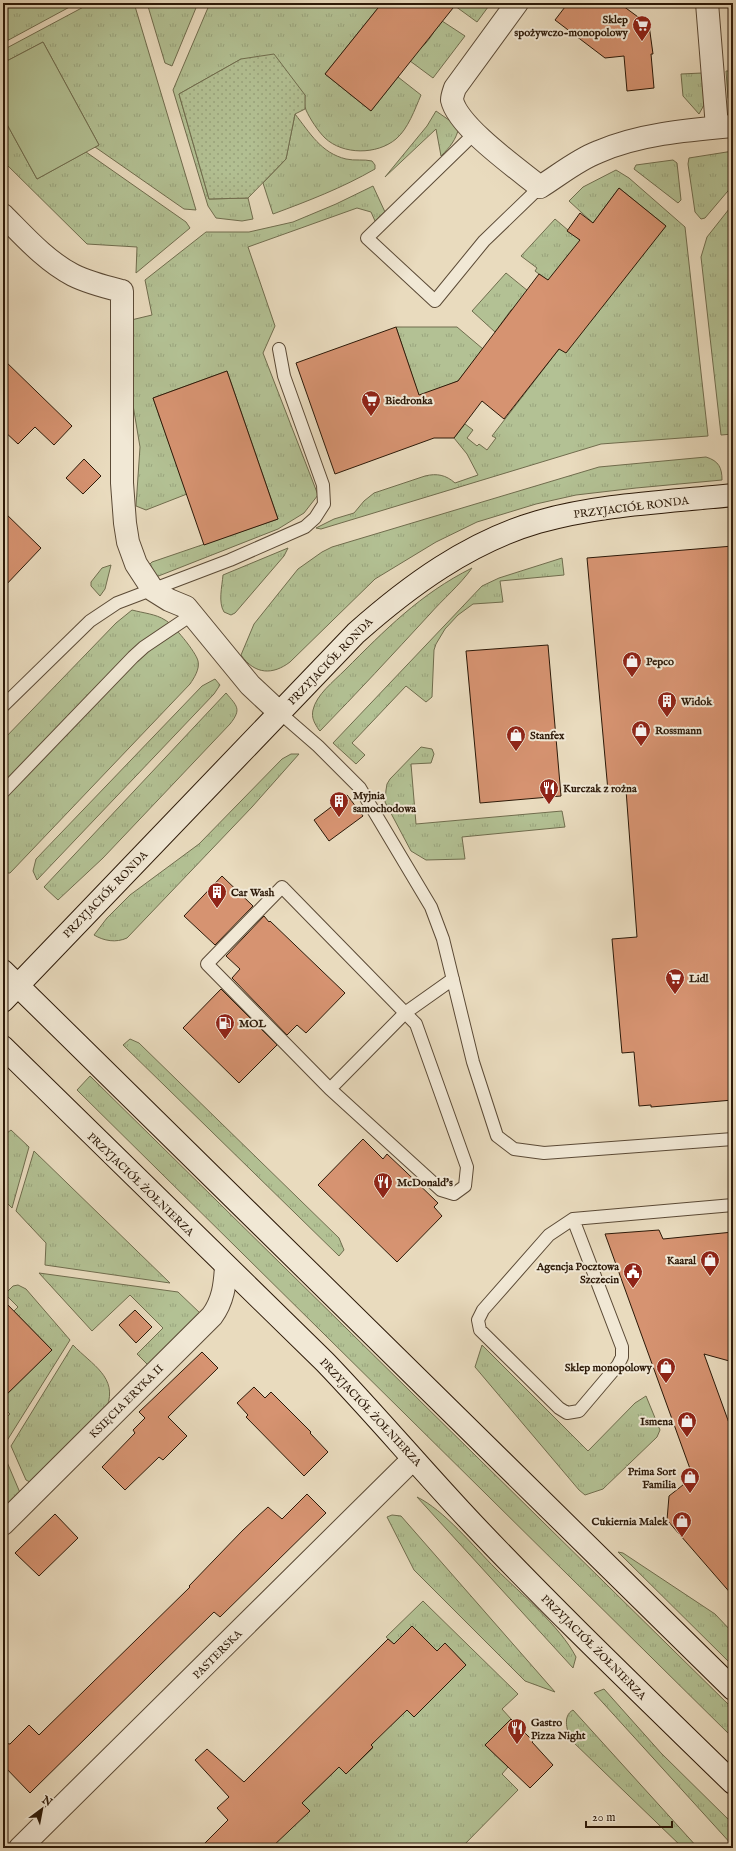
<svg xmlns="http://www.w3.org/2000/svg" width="736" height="1851" viewBox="0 0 736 1851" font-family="'IM FELL English',serif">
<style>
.grass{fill:url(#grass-tufts);stroke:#706d4e}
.park{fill:url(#park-dots);stroke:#706d4e}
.pitch{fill:#b3c194;stroke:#706d4e}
.building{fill:#d69371;stroke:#2c1908}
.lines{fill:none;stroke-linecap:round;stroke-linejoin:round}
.lane-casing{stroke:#5b4a36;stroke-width:14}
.street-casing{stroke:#5b4a36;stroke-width:24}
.secondary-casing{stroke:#2c1908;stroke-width:24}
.lane{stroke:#f1e8d5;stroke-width:12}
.street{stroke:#f1e8d5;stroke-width:22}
.secondary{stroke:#f1e8d5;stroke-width:22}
.labels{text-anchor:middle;stroke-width:4;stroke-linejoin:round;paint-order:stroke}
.poi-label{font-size:11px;font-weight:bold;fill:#2c1908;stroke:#f1e8d5;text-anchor:start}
.street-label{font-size:11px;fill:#2c1908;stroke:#f1e8d5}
</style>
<defs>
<pattern id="grass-tufts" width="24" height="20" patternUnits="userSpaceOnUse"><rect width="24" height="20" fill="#b3c194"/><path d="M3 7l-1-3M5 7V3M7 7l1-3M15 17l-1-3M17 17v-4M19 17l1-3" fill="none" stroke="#9aa57e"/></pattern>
<pattern id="park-dots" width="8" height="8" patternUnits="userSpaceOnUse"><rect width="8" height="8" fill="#b3c194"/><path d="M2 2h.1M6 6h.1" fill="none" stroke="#9aa57e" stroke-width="1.8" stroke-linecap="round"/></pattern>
</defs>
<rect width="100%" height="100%" fill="#e9dbbe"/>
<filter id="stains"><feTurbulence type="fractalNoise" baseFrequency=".005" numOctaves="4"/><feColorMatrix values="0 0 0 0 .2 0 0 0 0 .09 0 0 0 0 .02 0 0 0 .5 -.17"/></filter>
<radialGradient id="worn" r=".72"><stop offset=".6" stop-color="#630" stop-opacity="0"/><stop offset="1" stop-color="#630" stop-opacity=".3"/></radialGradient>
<path class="grass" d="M3,3H77L3,43Z
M91,3H134L196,210L184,209L95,147L99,145L43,42L3,63V50Z
M147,3H198L172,66L165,63Z
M210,3H382L325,74L371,111L398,77L421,95C415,109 408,129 396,139C377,155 343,155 325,138C318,131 310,119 306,110C304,106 305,100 305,95L241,59L179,94L209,199L248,198L253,219L242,221L216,218L208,206L173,90Z
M457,3H491L477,22L455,6Z
M439,19L465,36L433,78L406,58C422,51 435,35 439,19Z
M726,71H733V106L728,98Z
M702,73L704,105L699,114L683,96L681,74Z
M436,111L459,127C456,140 450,147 441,156L436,129L385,177L427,126Z
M295,114C310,133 321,153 346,159C355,161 364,159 372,161L375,165V169C342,188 308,201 273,214L263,183L286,159Z
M3,117L37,179L86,152L186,222L190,228L136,273L137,247L87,244L3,161Z
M733,151V185L705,218L701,219L695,212L688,164L689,158Z
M673,160L677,163L681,200L678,203L634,169L636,165Z
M616,170L629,178L685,227L708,436L601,444L321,529L316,528L334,519L354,513L364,501L374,493L425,476C437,473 446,475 455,483L478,475L467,454L454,438L465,424L473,430L467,438L477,446L479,444L487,450L496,438L492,436L559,349L666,226L619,188L593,223L569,201L583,187Z
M373,186L385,212L375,221L371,212L357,208L248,247L275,326L263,353L318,495L304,513L278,529L156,577L148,566L152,562L278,519L227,371L153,398L187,494L146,510L136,506L140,447L129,381L127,321L152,315L145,280L206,232H249L293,222L336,204Z
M733,204V434L721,435L701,257L707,237Z
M555,219L583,243L551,283L535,271L537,268L521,256Z
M506,273L539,300L511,310L495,332L472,311Z
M396,327H457L483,349L458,381L419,396Z
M706,457C719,461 722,468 722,480L636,488L576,495L536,504L477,522L436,542L375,579L290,662C273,675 255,675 241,655L254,624L298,569L322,552L332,547L599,467Z
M288,548L284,556L235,613L231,615L224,612C218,602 222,587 223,575Z
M562,558L564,575L500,581L503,602L473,604L458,615L445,629L436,644L434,650L432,697L426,702L406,686L352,743L365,755L356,764L333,743L482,586L499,578Z
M111,565L105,589L100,596L91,586V582L102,568Z
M472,568C460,585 443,599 429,615C393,654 357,693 320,731L319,730C315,724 311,718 313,710C316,695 334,681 345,670C385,630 420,594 472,568Z
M132,610C143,613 156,614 165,620C173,624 196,652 198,661C200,669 194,678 190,684L10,873H3V740L116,623Z
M215,679L220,685L214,694L37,880L33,871L36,859L202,686Z
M226,693C237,706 242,709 230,724L103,858L58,900L44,887Z
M421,747L432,749L434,754L431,763L411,764L416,824L562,811L565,827L462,837L465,859L426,860L411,851L385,802L386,790L387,784L390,779Z
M291,754H299L252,807L127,938C116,943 104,941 94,935L107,918L130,895L199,844L282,759Z
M130,1039L139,1043L339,1238L344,1250L339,1256L123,1045Z
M90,1076L733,1709V1738L77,1090Z
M11,1130L29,1147L12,1208L3,1199V1136Z
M34,1151L170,1283L45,1265L46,1243L16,1211Z
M39,1273L178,1292L201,1314L148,1365L137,1354L163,1328L130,1295L92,1331Z
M18,1285L26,1289L70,1340L3,1447V1421L10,1414L3,1407V1398L52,1350L14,1311L18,1307L5,1294L13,1286Z
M73,1345C92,1365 118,1377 107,1407L32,1483L26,1480L11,1446Z
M482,1345L588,1451L635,1403L646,1396L660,1430L657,1437L603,1489L585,1495L579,1490L475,1367Z
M4,1455L21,1495L3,1513V1456Z
M417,1497C444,1510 474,1547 496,1569C520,1593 560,1626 576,1657L573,1668Z
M392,1515L401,1516L555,1692L525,1681L414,1570L387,1517Z
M618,1552L623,1553L715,1614L733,1633V1666Z
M423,1601L518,1694L502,1709L511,1719L485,1745L508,1767L502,1774L518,1790L461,1848H259L309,1810L302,1803L339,1767L346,1774L373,1748L366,1740L388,1728L407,1710L414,1717L466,1665L445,1643L437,1651L412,1626L394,1644L386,1637Z
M604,1689L661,1753L733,1824V1846L594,1693Z
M573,1710L698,1848H683L572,1741C567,1732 562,1716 573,1710Z"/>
<path class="park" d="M274,54L305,95V109L295,114L286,159L248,198L209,199L179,94L241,59Z"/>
<path class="pitch" d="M43,42L99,145L37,179L3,117V63Z"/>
<path class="building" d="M382,3H457L371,111L325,74Z
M568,3H619L649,25L653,54H651L654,88L627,91L624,56L605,58L555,20Z
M619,188L666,226L566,353L559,349L504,419L482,401L454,438H434L335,474L296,363L396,327L419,395L458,381L539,274L548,280L580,240L567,231L580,213L593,223Z
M3,359L72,426L54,445L35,427L18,444L3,430Z
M227,371L278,519L204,545L153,398Z
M84,459L101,476L83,494L66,478Z
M3,511L41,548L3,588Z
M733,546V1100L651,1107V1105L639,1106L634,1052L622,1053L612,939L637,937L626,790L608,791L587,558Z
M548,645L561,796L480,803L466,651Z
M347,795L363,816L329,841L314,820Z
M222,876L253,906L215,945L184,916Z
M264,916L269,922L270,921L345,993L306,1033L297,1025L287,1035L232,978L240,969L226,956Z
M221,989L277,1045L239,1083L183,1028Z
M363,1139L383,1159L387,1154L405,1171L438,1203L434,1207L442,1216L397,1262L318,1185Z
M659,1230L663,1239L733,1232V1362L704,1354L733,1434V1596L667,1520L669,1496L693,1477L605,1234Z
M3,1300L52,1350L3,1398Z
M135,1310L152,1327L136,1343L119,1325Z
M202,1352L218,1368L168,1417L187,1436L163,1460L159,1457L125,1490L102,1467L135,1433L133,1430L145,1418L139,1412Z
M254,1387L265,1398L271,1392L311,1432L310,1433L328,1452L304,1476L246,1417L248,1415L237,1403Z
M307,1494L326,1513L220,1617L214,1612L30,1793L3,1765V1743L10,1744L29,1725L39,1735L190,1587L189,1586L243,1530L268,1507L282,1519Z
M55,1514L78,1538L39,1576L15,1553Z
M412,1626L437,1651L445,1643L466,1665L414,1717L407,1710L371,1745L373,1747L346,1774L339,1767L302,1803L310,1811L271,1848H200L228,1820L217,1808L229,1797L195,1760L207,1749L244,1782L388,1639L394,1644Z
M511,1719L533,1741L532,1742L553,1765L530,1788L485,1745Z"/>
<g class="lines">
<g class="lane-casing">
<path id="lane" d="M475,133L367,238L435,301L484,241L540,187
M3,706L90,621L117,603L230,560L305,527L315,518L324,504L323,485L284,376L279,349
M280,713L318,746L360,788L431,907L443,939L473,1062L497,1136L514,1149L544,1153L733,1139
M3,792L133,657L144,647L193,614
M282,887L416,1024L467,1167L465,1186L454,1194L441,1190L330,1089L207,964Z
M330,1089L405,1013L453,979
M573,1219L622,1347V1357L618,1365L579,1411L567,1413L559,1408L480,1330L478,1320L483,1310L549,1235L573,1219L733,1205"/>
</g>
<g class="street-casing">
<path id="street" d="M517,3L455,88C454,91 452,96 452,100C458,127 518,169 540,187C558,176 577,160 598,152C639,134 688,130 733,126
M707,3L717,127
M3,215C24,236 46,261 73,275C89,283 106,287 122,291V483L125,523L128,542L136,564L153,590L169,600L186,607L250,685L280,713
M3,1524L212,1316C223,1301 225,1285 226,1266
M20,1848L413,1459"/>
</g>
<g class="secondary-casing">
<path id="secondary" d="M3,971L733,1689
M3,1001L356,633C409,586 469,542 538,522C601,504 668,502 733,495
M3,1047L325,1362C375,1414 422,1470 472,1523C556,1612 645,1697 733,1783"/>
</g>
<use href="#lane" class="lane"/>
<use href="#street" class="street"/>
<use href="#secondary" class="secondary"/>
</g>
<defs>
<g id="supermarket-pin" transform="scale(1)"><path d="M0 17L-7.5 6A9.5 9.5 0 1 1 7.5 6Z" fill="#8f2418" stroke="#f1e8d5"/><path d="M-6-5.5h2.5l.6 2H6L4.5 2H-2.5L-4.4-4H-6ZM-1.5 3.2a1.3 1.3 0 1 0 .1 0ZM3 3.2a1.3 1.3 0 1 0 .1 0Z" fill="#fff"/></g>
<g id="shop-pin" transform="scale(1)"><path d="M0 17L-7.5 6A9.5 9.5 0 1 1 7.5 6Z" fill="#8f2418" stroke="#f1e8d5"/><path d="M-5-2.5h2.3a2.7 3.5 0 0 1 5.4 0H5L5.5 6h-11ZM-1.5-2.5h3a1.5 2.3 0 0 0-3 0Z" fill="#fff"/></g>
<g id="building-pin" transform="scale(1)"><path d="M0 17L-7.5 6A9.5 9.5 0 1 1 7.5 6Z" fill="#8f2418" stroke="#f1e8d5"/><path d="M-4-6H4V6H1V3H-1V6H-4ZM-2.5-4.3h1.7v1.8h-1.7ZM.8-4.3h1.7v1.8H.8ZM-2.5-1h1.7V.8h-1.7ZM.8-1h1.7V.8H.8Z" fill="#fff"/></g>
<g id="restaurant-pin" transform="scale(1)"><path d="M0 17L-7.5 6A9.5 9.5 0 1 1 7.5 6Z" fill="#8f2418" stroke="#f1e8d5"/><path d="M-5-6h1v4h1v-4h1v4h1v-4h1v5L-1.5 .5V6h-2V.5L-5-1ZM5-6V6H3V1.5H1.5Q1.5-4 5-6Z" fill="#fff"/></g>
<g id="fuel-pin" transform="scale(1)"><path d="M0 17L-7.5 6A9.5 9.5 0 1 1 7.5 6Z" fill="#8f2418" stroke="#f1e8d5"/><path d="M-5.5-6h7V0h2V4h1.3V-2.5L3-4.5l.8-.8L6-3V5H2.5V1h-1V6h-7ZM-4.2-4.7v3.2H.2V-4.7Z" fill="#fff"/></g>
<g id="civic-pin" transform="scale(1)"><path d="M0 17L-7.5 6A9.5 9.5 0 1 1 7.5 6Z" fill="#8f2418" stroke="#f1e8d5"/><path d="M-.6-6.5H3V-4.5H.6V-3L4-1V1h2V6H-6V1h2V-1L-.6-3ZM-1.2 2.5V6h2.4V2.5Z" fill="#fff"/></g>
</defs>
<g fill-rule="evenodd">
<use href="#supermarket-pin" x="642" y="25"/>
<use href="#supermarket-pin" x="371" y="400"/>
<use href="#shop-pin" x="632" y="661"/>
<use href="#building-pin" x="667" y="701"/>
<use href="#shop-pin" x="641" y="730"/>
<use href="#shop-pin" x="516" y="735"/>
<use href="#restaurant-pin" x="549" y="788"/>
<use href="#building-pin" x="339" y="801"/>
<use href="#building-pin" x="217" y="892"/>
<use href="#supermarket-pin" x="675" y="978"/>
<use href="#fuel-pin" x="225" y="1023"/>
<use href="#restaurant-pin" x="383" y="1182"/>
<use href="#shop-pin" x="710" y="1260"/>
<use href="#civic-pin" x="633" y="1272"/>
<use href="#shop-pin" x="666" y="1367"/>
<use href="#shop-pin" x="687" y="1421"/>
<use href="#shop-pin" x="690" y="1477"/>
<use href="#shop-pin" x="682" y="1521"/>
<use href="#restaurant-pin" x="517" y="1728"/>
</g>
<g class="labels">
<g class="poi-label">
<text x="628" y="23" text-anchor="end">Sklep<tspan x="628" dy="13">spożywczo-monopolowy</tspan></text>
<text x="385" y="404">Biedronka</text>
<text x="646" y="665">Pepco</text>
<text x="681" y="705">Widok</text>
<text x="655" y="734">Rossmann</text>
<text x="530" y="739">Stanfex</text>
<text x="563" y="792">Kurczak z rożna</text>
<text x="353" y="799">Myjnia<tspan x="353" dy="13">samochodowa</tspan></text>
<text x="231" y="896">Car Wash</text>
<text x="689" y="982">Lidl</text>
<text x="239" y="1027">MOL</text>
<text x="397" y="1186">McDonald's</text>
<text x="696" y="1264" text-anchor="end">Kaaral</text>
<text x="619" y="1270" text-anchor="end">Agencja Pocztowa<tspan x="619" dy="13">Szczecin</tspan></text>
<text x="652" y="1371" text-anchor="end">Sklep monopolowy</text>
<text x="673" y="1425" text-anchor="end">Ismena</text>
<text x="676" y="1475" text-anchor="end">Prima Sort<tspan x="676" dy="13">Familia</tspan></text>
<text x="668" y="1525" text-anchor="end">Cukiernia Malek</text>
<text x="531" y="1726">Gastro<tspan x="531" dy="13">Pizza Night</tspan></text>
</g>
<g class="street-label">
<text transform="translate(631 507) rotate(-7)" y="4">PRZYJACIÓŁ RONDA</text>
<text transform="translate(330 661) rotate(-46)" y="4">PRZYJACIÓŁ RONDA</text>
<text transform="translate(105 894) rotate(-46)" y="4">PRZYJACIÓŁ RONDA</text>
<text transform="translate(141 1184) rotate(44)" y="4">PRZYJACIÓŁ ŻOŁNIERZA</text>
<text transform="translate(126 1401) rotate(-45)" y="4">KSIĘCIA ERYKA II</text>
<text transform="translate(371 1412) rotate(47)" y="4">PRZYJACIÓŁ ŻOŁNIERZA</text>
<text transform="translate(594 1647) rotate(45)" y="4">PRZYJACIÓŁ ŻOŁNIERZA</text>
<text transform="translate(217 1654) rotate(-45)" y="4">PASTERSKA</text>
</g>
</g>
<rect width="736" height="1851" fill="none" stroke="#e9dbbe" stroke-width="16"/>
<rect x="4" y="4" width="728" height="1843" fill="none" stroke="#2c1908" stroke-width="2"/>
<rect x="8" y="8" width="720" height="1835" fill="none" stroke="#2c1908"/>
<g transform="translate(42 1809) rotate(32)" stroke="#f1e8d5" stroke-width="3" paint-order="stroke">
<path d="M0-3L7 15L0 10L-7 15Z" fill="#2c1908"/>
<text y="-6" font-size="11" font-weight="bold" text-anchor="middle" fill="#2c1908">N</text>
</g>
<path d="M586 1821v6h86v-6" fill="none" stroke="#2c1908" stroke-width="2"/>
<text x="592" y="1821" font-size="12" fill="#2c1908" stroke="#f1e8d5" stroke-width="3" paint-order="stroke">20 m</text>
<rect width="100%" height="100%" filter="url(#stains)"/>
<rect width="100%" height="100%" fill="url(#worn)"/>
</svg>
